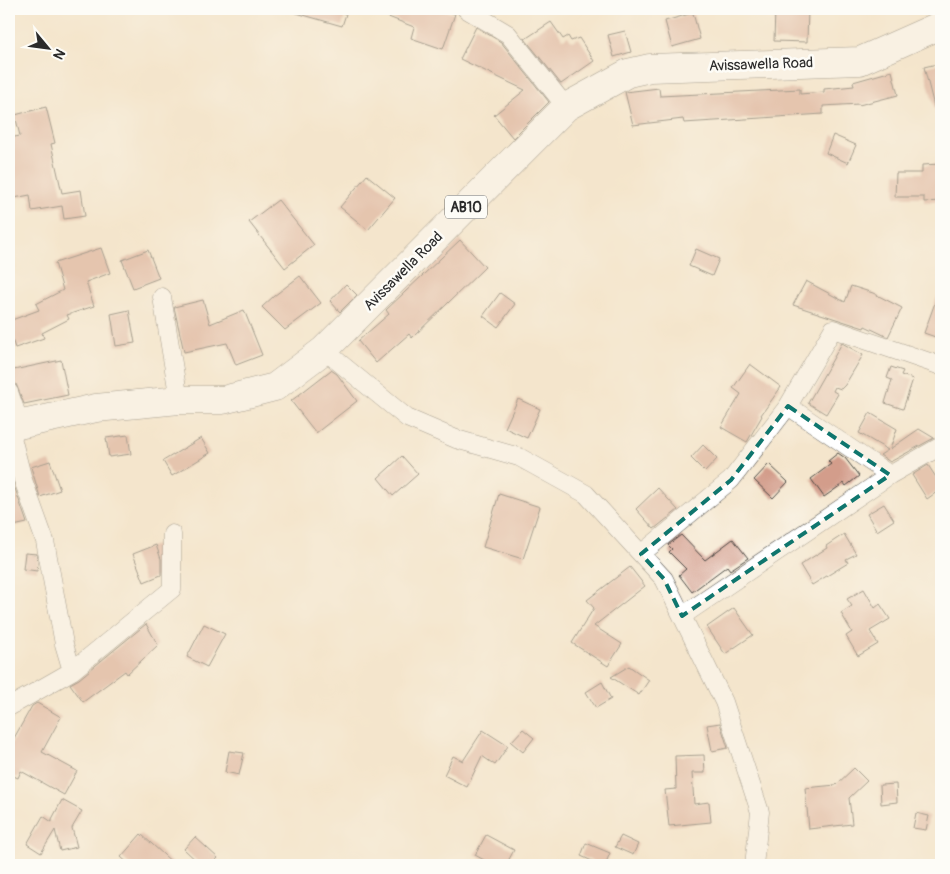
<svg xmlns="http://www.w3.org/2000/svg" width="950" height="874" viewBox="0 0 950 874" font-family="Pangolin,sans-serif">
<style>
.building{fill:#d39d8b}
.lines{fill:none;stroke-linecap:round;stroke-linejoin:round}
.minor-casing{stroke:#494743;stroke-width:19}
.primary-casing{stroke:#494743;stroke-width:29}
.minor{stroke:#fff;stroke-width:18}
.primary{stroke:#fff;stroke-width:28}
.marked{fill:none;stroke:#0f766e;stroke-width:4;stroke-dasharray:10 6;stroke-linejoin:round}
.labels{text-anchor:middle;stroke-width:5;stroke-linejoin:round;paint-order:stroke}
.shield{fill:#fdfcf7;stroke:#6a6a68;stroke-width:1}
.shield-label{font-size:14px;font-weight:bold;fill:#2b2b2b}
.street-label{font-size:15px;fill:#2b2b2b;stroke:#fdfcf7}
</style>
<rect width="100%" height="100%" fill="#fdfcf7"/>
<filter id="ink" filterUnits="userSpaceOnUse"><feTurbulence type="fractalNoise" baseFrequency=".02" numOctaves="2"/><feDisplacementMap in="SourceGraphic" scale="10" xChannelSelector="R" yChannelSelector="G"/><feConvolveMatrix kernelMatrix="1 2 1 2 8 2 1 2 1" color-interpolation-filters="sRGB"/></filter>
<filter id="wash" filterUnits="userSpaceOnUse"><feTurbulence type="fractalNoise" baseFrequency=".0096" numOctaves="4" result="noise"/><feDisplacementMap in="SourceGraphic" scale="20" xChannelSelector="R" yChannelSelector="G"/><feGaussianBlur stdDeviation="1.12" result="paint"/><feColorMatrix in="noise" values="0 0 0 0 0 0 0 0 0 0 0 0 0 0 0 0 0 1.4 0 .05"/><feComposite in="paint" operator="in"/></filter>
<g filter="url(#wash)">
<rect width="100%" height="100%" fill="#f4e5cc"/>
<g id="blocks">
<path class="building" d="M293,9H327L346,14L342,26L293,12Z
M368,9H440L455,14L443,49L411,38L414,27Z
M775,9H808L807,42L774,41Z
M693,13L700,39L672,47L665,21Z
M551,22L563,39L568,36L571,41L579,38L594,61L561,84L525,39Z
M476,27L501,42L549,102L513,138L494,115L525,90L460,59Z
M625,31L631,52L614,57L608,35Z
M941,63V118H937L924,67Z
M892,71L898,95L859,105V104L823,106V114L684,123L683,119L633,125L625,92L659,88L660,96L800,89V94L824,92V89L854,86L853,82Z
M46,107L55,143L51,144L62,193L81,190L85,216L64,219L62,206L32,211L30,195L9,199V138L20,136L15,115Z
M833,135L856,145L848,163L826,153Z
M941,164V201L924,202V197H895L896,173H922V165Z
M367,175L395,198L368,230L340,207Z
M278,200L314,245L285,268L249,222Z
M460,240L485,267L412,338L409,334L376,363L358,341L389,314L386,310Z
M101,248L110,273L86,282L94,306L67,315L69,319L42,333L44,338L15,348L9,330V321L39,310L36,304L63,290L55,263Z
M696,249L719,259L712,276L689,266Z
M148,250L159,278L133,288L122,260Z
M300,276L321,303L285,330L262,307L274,296Z
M806,281L845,302L851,286L873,293L902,308L888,337L865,326L864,328L793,305Z
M346,284L357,295L340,312L330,301Z
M940,289L941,290V339L924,333Z
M500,293L515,304L498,327L483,316Z
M203,300L210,324L244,310L262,355L236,365L227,343L184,352L174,307Z
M129,310L135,343L116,346L111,314Z
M842,343L863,355L845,385L841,389L835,387L833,391L838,394L826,414L808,403Z
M61,360L68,395L24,404L16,384L9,382V371Z
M750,364L781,387L761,415L762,416L747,442L721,427L741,394L733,388Z
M891,367L903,371L901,375L913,379L903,409L885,403L892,380L887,378Z
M331,370L337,374L357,401L316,433L291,401Z
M518,399L540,409L527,438L505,428Z
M870,413L897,429L890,449L919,429L934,438L890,462L880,455L888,450L859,433Z
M128,435L131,454L109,457L106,438Z
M201,438L210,453L172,476L163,461Z
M703,445L717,459L705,472L691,458Z
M838,453L845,458L859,476L846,486L844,483L824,497L811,479L831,464L828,461Z
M402,456L418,474L393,496L378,478Z
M50,461L60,490L40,497L31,467Z
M769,464L788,482L773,498L754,480Z
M928,465L941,485V489L927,499L912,475Z
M9,474H10L27,523L9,527Z
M658,488L678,510L654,529L636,509Z
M499,494L540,507L523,559L483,547Z
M884,504L894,520L877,531L867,514Z
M844,534L856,554L846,559L848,563L812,585L800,565L827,548L826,546Z
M681,535L705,560L733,539L748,558L730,570L727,566L692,592L679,575L686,569L669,552L672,549L668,545Z
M156,545L161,559V575L144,582L133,554Z
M25,553L37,554L38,563L37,571L23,569Z
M630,567L645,586L594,626L622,644L608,666L572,643L594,608L587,600Z
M864,589L875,608L880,604L890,619L870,631L878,644L858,656L846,636L852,632L841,613L852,606L847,599Z
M734,608L753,635L725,654L707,627Z
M146,624L158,645L127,674L125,671L83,702L70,684L79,679Z
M204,624L225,634L207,667L187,657Z
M629,666L649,680L639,695L611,677Z
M602,682L611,699L596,708L586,692Z
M37,703L61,717L42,752L77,771L64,795L21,771L18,778L9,774V747L32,706Z
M720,723L728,748L712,751L707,725Z
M523,729L534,738L523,752L511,742Z
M483,730L508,746L495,765L482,756L467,787L444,775L453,756L463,761Z
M229,751L244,753L239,775L225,772Z
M704,755L705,773H692L694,804L709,802L711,822L669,826L665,790L676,789L675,756Z
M854,768L867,781L849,798L852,824L809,829L805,788L836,785Z
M896,784L897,802L881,804L880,785Z
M62,800L82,811L72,828L77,847L60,851L55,830L41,853L27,844L43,816L52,822V819Z
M916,813L929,816L926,830L913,828Z
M141,834L175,865H130L121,857Z
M486,835L514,850L506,865H493L475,855Z
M621,836L638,844L633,855L615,847Z
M195,837L218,858L211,865H201L184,849Z
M586,843L610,853L605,865H601L581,856Z"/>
</g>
</g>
<g filter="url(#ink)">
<use href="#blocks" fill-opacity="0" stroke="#494743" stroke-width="1"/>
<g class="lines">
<g class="minor-casing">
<path id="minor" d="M466,9L508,34L566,107
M162,297L179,400
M324,350L407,418L456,439L519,457L586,494L664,579L724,702L760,812L754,865
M9,392L20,424
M9,426L23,480L45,541L64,644L72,671
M890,475L788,406L833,329L941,366
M641,554L731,480L788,406
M682,616L890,475L941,446
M9,707L72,671L172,589V534"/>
</g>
<g class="primary-casing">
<path id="primary" d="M9,427L96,408L179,400H223L275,387L324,350L566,107L628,73L650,68L860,61L941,25"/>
</g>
<use href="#minor" class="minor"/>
<use href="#primary" class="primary"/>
</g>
</g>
<path d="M0 0H950V874H0ZM788,406L890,475L682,616L664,579L641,554L731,480Z" fill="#f4e5cc" fill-opacity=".55" fill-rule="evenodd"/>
<path class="marked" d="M788,406L890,475L682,616L664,579L641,554L731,480Z"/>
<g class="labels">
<rect class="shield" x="445" y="195.5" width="42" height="23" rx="4"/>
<g class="shield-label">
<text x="466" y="212">AB10</text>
</g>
<g class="street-label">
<text transform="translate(761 64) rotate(-2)" y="5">Avissawella Road</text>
<text transform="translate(403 271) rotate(-45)" y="5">Avissawella Road</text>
</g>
</g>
<rect width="950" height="874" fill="none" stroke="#fdfcf7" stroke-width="30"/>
<g transform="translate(48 48) rotate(119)" stroke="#fdfcf7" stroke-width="4" paint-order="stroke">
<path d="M0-4L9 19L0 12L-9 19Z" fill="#2b2b2b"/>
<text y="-8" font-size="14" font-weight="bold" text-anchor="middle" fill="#2b2b2b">N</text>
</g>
</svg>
